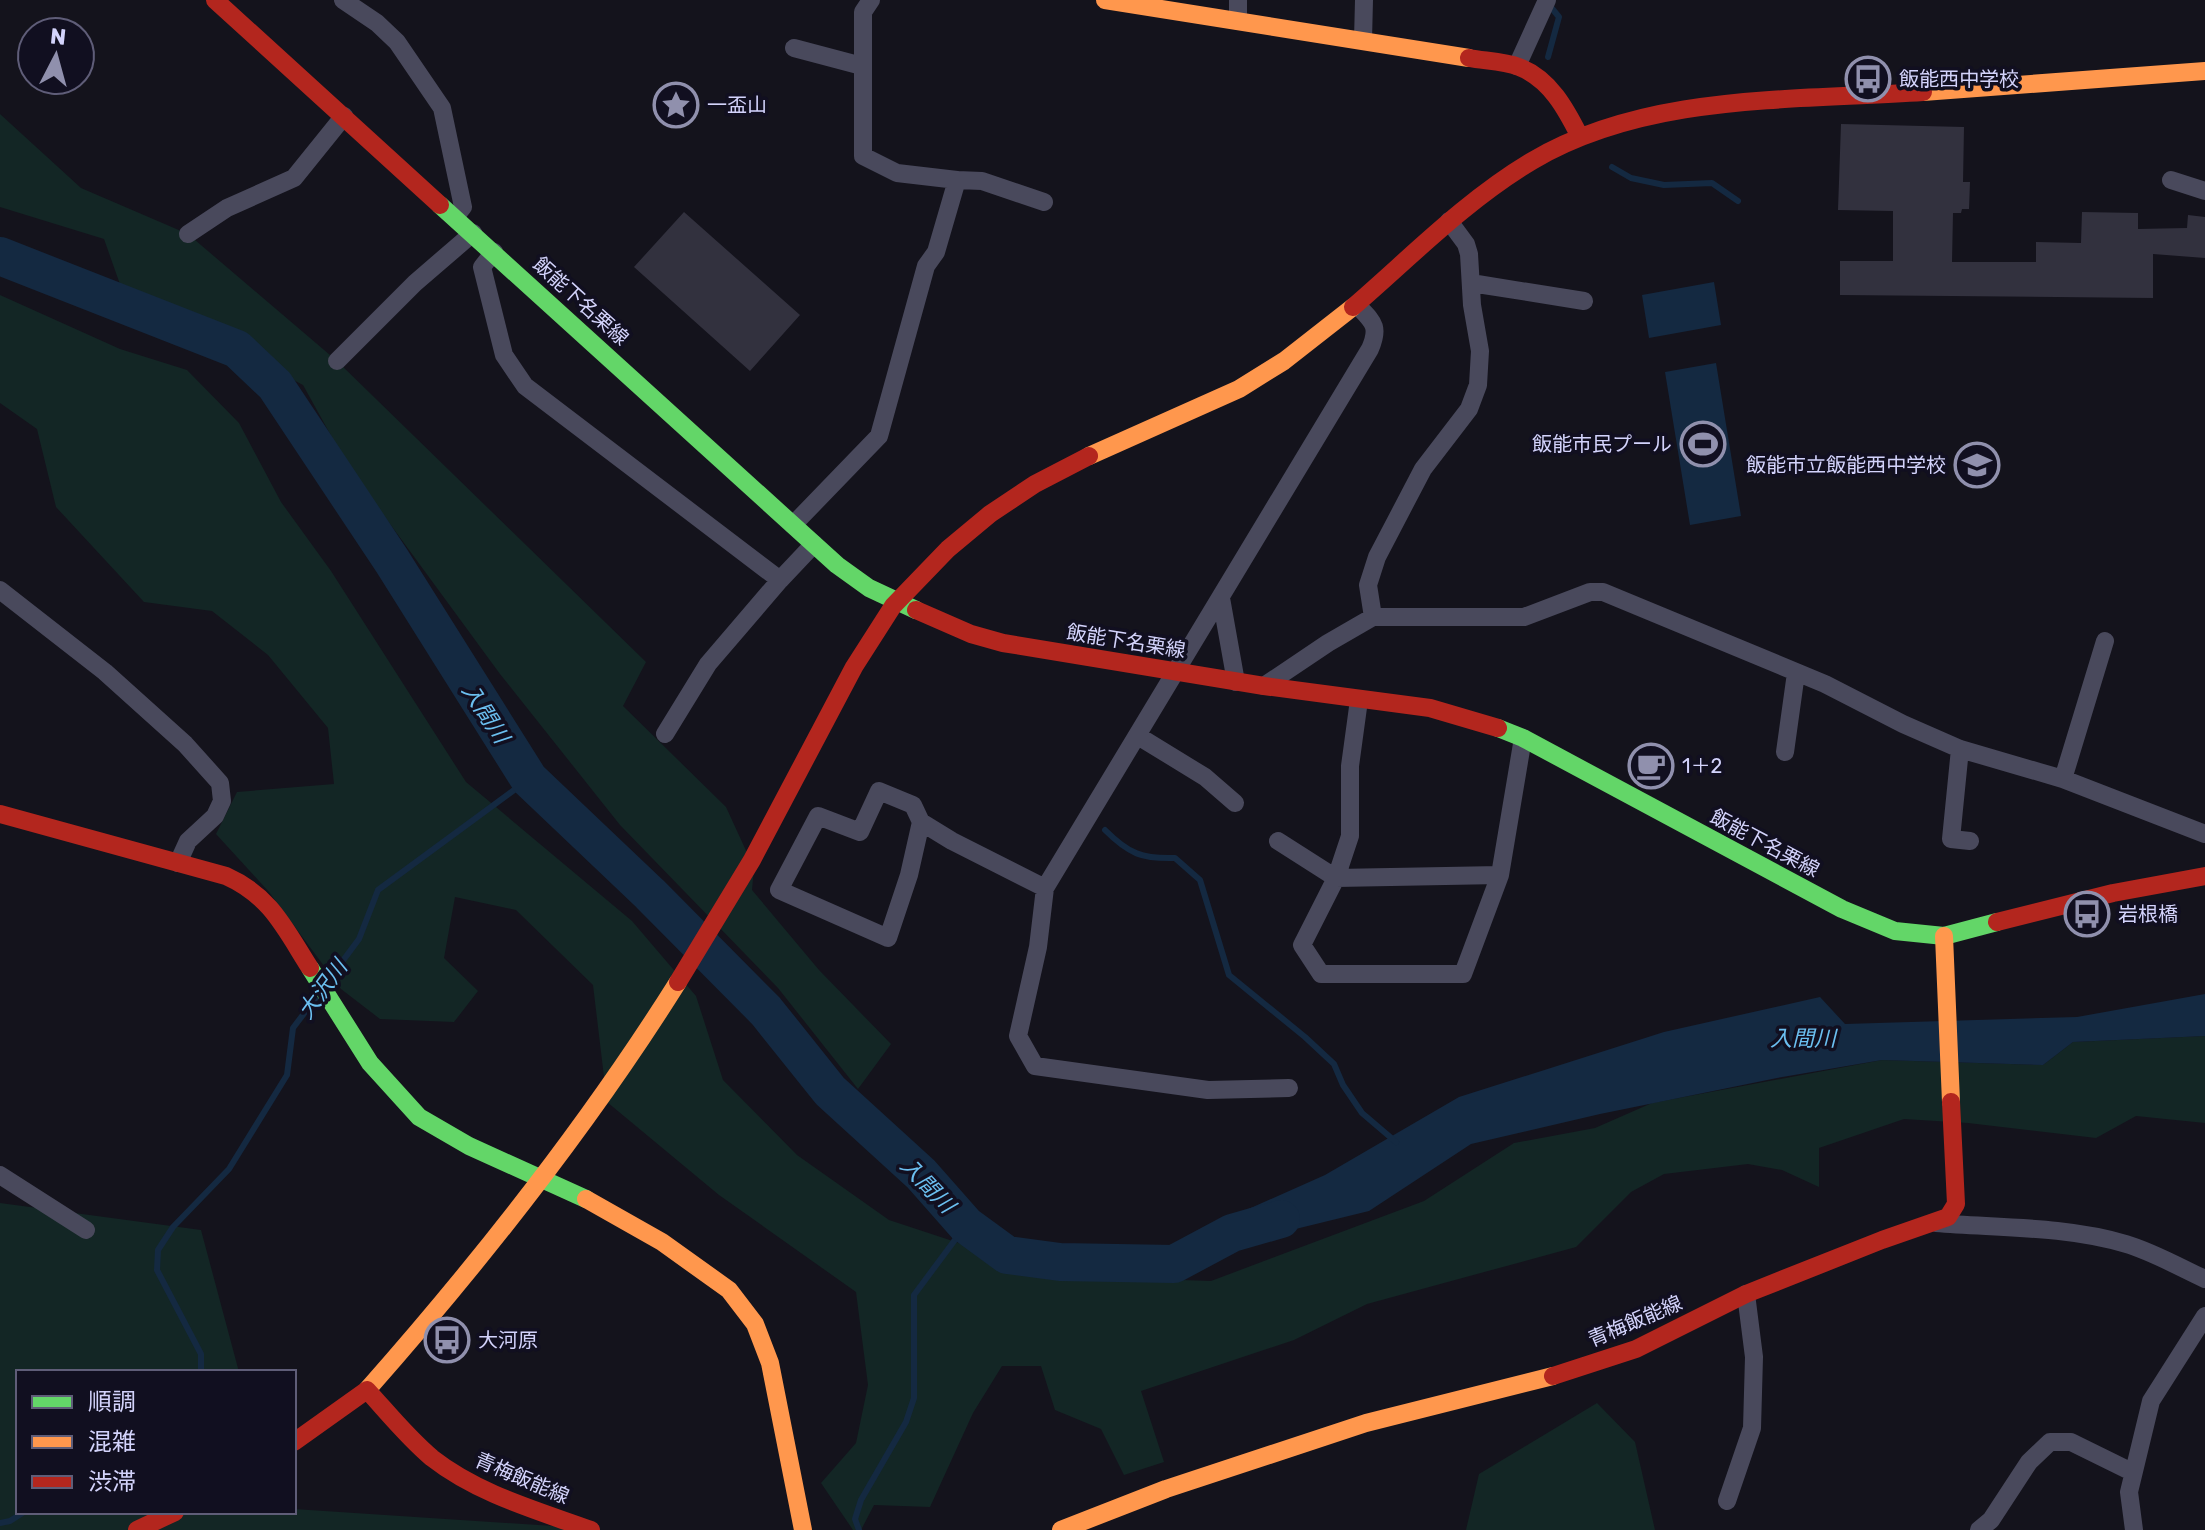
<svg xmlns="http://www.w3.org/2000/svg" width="2205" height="1530" viewBox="0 0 2205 1530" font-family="Rubik,'Noto Sans JP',sans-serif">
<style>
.green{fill:#132625}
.water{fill:#142941}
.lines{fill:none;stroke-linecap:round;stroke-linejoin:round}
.stream{stroke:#142941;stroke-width:6}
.river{stroke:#142941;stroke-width:38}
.building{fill:#32313e}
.street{stroke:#49495c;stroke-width:18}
.fast{stroke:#63d668;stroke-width:18}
.slow{stroke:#ff974d;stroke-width:18}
.jam{stroke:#b3261e;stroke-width:18}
.labels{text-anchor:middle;stroke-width:7;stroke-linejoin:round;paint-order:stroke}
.poi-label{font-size:20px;fill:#d3d3fb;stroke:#110f20;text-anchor:start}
.street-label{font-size:20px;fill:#d3d3fb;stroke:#110f20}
.water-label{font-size:22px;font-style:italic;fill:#6bbff0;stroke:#110f20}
</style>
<rect width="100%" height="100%" fill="#14131c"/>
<path class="green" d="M0,114L81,188L188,234L337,361L646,662L623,706L726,807L754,868L752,890L819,970L891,1044L858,1089L778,988L620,825L500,674L349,468L303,385L122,290L104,239L0,207Z
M0,295L120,349L187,370L239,423L281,502L331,571L466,782L632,921L696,996L723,1080L797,1155L889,1220L1059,1276L1211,1281L1424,1201L1514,1143L1595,1128L1652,1103L1882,1060L2043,1065L2073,1042L2205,1036V1123L2136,1116L2096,1138L1968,1123L1904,1119L1819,1148V1187L1782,1170L1748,1164L1664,1174L1631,1192L1576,1247L1367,1304L1294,1340L1141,1391L1164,1462L1124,1475L1101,1429L1055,1410L1041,1366H1002L973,1413L930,1507L874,1505L861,1530H853L821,1483L856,1443L868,1385L856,1292L719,1195L607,1102L593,985L516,910L455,897L444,958L478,991L454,1022L380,1019L341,989L269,892L216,834L237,792L334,784L328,728L268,655L212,611L144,602L56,507L37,429L0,403Z
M0,1203L201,1230L239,1372H18V1512H294V1509L569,1527L576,1530H0Z
M1597,1403L1635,1442L1655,1530H1466L1479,1474Z"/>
<path class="water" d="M1714,282L1721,325L1649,338L1642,295Z
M1716,363L1741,516L1690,525L1665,372Z
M2205,994V1036L2073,1042L2043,1065L1882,1060L1777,1078L1600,1114L1471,1144L1369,1211L1238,1243L1226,1219L1325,1175L1459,1097L1664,1032L1820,997L1845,1024L2077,1017Z"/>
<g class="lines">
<path class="stream" d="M1548,57L1559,17L1550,6
M1612,167L1631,178L1664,185L1712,183L1738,201
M1105,830C1129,854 1142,859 1175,858L1200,880L1229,975L1305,1037L1334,1064L1343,1085L1362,1113L1396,1142
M327,982L359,939L378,890L529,779
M201,1372V1354L157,1270L158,1250L173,1227L229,1169L287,1075L293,1028L318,995
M0,1523L10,1521L24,1512
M859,1530L855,1519L861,1500L906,1422L914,1398V1295L966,1225"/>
<path class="river" d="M0,256L237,349L275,385L392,561L529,779L650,894L766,1011L830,1091L921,1174L966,1225L1007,1255L1060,1262L1174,1264L1232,1233L1281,1219"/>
</g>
<path class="building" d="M1841,124L1964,127L1963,182H1970L1969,209H1962L1961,213H1953L1952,262H2036V242L2081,243L2082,212L2138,213V229L2187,228L2188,215L2205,217V258L2153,254V298L1840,295V261H1893V211L1838,210Z
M684,212L800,315L750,371L634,267Z"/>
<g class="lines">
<path class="street" d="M343,0L377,23L397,42L442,108L463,207L455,217
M1238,0V21
M1363,40L1364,0
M794,48L862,66
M1517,66L1547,0
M957,180L982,181L1044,202
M2171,180L2205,191
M188,234L227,208L294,178L344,116
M494,252L482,267L504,355L525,386L780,580L814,544
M1471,283L1584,301
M337,361L415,283L473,233
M793,525L879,436L926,266L936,252L957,180L897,173L863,156V12L871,0
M0,590L105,672L185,744L220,783L222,801L215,816L188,841L178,863
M1221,598L1236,682
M1373,617H1524L1590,592H1603L1825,684L1903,724L1960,749L2063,779L2205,834
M1264,686L1328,643L1373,617L1368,585L1377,557L1423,469L1469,409L1478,385L1480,351L1472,305L1469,254L1466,244L1449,221
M1359,700L1350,766V836L1336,878L1302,945L1321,974H1463L1500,875L1523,738
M665,734L708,664L780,580
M1138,736L1205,777L1235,803
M1960,749L1951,839L1970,841
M1785,752L1796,673
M2063,779L2105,641
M921,822L909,875L888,938L779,890L818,816L860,832L879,791L913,805L921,822L952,841L1045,888
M1278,841L1336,878L1500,875
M1289,1088L1208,1090L1035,1066L1018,1036L1038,947L1045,888L1370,349C1380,326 1373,322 1357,305
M0,1175L86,1230
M1936,1223C1998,1228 2066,1226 2126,1244C2153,1252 2179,1267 2205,1279
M1727,1501L1752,1428L1754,1357L1746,1294
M1979,1530L1991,1520L2029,1462L2050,1442H2071L2132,1472
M2134,1530L2129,1492L2151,1401L2205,1316"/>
<path class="fast" d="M440,205L837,565L869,588L916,610
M1498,728L1523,738L1842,909L1895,931L1944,936L1997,922
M310,968L370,1063L419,1117L469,1146L586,1199"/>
<path class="slow" d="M1105,0L1469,58
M1923,92L2205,71
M1089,456L1239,389L1284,361L1353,307
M1944,936L1951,1102
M586,1199L662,1242L729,1290L755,1324L770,1363L803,1530
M367,1390C480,1262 587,1127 678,982
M1061,1530L1166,1489L1366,1423L1553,1376"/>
<path class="jam" d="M215,0L440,205
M1469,58C1485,61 1504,61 1519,67C1550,79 1566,109 1580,137
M1353,307C1411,257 1465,201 1532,161C1647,93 1793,101 1923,92
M916,610L971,634L1003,643L1264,686L1430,708L1498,728
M0,814L226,876C271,896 285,929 310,968
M1997,922L2113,893L2205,876
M678,982L752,860L854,667L893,606L948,549L990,514L1035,484L1089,456
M1553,1376L1636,1349L1746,1294L1882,1240L1948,1217L1956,1204L1951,1102
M294,1442L367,1390C388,1413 408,1438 432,1458C478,1494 536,1510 591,1530
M137,1530L175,1512"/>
</g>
<defs>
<g id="bus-ring" transform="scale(2.3)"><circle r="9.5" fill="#110f20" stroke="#9090ad" stroke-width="1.5"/><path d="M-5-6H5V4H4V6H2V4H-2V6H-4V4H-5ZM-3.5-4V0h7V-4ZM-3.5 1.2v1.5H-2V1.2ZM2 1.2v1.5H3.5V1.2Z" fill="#9090ad"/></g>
<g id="sight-ring" transform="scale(2.3)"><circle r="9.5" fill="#110f20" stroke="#9090ad" stroke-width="1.5"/><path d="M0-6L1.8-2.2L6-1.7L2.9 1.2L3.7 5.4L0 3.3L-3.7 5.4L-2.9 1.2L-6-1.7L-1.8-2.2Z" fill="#9090ad"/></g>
<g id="stadium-ring" transform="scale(2.3)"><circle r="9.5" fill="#110f20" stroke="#9090ad" stroke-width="1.5"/><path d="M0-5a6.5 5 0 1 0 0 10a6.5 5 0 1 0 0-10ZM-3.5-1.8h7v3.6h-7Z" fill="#9090ad"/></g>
<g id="school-ring" transform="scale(2.3)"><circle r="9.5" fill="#110f20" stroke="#9090ad" stroke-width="1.5"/><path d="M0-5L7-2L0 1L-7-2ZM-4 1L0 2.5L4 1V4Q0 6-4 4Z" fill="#9090ad"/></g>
<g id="cafe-ring" transform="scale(2.3)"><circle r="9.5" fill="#110f20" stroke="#9090ad" stroke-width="1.5"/><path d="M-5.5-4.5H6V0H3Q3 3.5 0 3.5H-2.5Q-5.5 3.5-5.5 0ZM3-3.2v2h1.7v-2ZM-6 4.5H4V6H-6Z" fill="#9090ad"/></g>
</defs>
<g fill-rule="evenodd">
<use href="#bus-ring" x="1868" y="79"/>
<use href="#sight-ring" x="676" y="105"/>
<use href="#stadium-ring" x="1703" y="444"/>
<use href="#school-ring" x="1977" y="465"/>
<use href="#cafe-ring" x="1651" y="766"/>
<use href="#bus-ring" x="2087" y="914"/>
<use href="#bus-ring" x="447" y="1340"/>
</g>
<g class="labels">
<g class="poi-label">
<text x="1899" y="86">飯能西中学校</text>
<text x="707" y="112">一盃山</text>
<text x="1672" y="451" text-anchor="end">飯能市民プール</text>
<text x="1946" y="472" text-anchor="end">飯能市立飯能西中学校</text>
<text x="1682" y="773">1＋2</text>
<text x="2118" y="921">岩根橋</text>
<text x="478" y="1347">大河原</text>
</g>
<g class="street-label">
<text transform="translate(581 301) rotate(42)" y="7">飯能下名栗線</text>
<text transform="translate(1126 641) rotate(9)" y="7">飯能下名栗線</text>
<text transform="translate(1765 843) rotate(28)" y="7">飯能下名栗線</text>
<text transform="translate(1635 1321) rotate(-23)" y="7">青梅飯能線</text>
<text transform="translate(522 1478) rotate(23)" y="7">青梅飯能線</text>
</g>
<g class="water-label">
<text transform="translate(486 713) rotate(57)" y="8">入間川</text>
<text transform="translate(322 989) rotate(-54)" y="8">大沢川</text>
<text x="1803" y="1046">入間川</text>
<text transform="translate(928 1185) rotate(46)" y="8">入間川</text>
</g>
</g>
<rect x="16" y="1370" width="280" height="144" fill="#110f20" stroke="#5f5d78" stroke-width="2"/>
<rect x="32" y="1396" width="40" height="12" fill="#63d668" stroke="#5f5d78" stroke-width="2"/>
<text x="88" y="1410" font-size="24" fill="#d3d3fb">順調</text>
<rect x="32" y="1436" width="40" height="12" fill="#ff974d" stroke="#5f5d78" stroke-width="2"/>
<text x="88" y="1450" font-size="24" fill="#d3d3fb">混雑</text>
<rect x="32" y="1476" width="40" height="12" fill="#b3261e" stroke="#5f5d78" stroke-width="2"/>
<text x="88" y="1490" font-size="24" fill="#d3d3fb">渋滞</text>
<g transform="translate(56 56) rotate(6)"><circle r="38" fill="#110f20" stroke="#5f5d78" stroke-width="2"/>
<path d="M0-6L14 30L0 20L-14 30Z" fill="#9090ad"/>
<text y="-12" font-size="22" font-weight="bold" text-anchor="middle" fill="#d3d3fb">N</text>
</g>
</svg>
